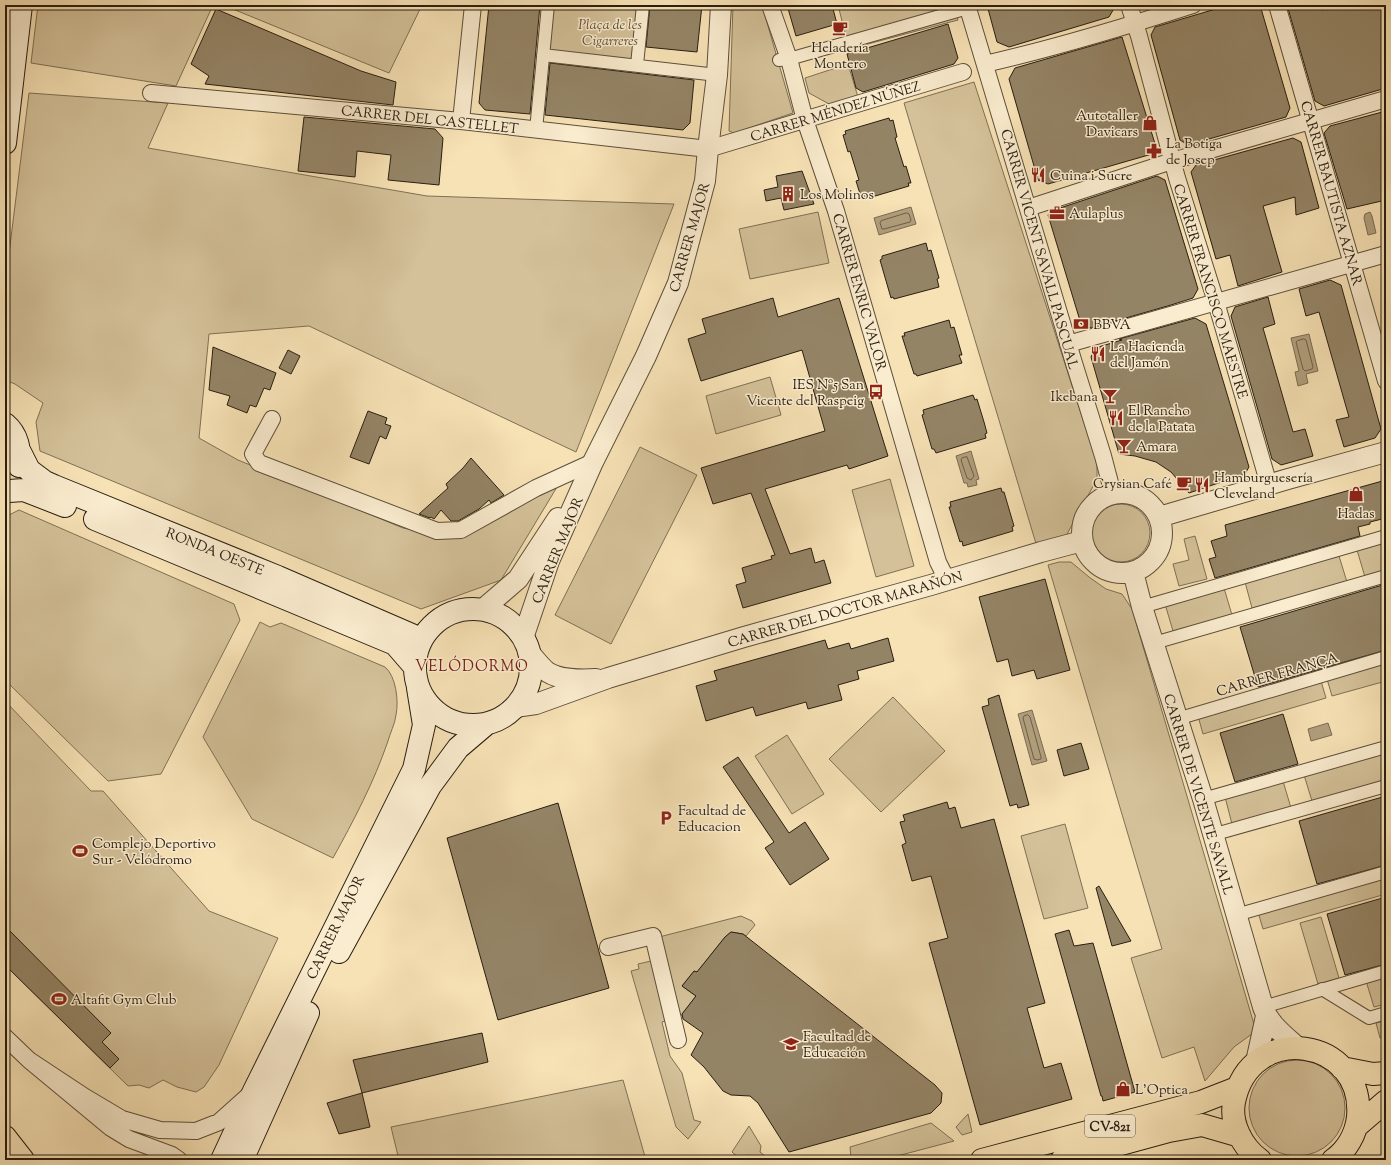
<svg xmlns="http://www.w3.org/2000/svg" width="1391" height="1165" viewBox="0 0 1391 1165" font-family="'Sorts Mill Goudy',serif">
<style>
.green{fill:#d4c199;stroke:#7e7055}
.water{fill:#b19f7d;stroke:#7b6b52}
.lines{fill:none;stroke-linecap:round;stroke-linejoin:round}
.shore{stroke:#6d5e47;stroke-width:1}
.building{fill:#948466;stroke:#291e11}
.pedestrian-casing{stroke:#5c4f3a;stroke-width:14}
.minor-casing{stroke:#5c4f3a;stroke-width:18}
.tertiary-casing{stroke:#5c4f3a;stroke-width:22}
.secondary-casing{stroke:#291e11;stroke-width:24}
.primary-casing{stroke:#291e11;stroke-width:24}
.motorway-casing{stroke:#291e11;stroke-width:24}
.pedestrian{stroke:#faeccf;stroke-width:12}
.minor{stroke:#faeccf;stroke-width:16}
.tertiary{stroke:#faeccf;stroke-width:20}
.secondary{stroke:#faeccf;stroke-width:22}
.primary{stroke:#f7e2b5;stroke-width:22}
.motorway{stroke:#f7e2b5;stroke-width:22}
.labels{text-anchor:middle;stroke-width:3;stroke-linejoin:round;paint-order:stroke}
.shield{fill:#faeccf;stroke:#685c4a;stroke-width:1}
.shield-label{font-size:13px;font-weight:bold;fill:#291e11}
.park-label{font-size:14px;font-style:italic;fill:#5c4f3a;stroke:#faeccf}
.poi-label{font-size:14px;fill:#291e11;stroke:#faeccf;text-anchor:start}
.street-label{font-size:14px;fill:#291e11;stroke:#faeccf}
.neighbourhood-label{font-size:15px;letter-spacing:1px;fill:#7a1f14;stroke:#faeccf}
</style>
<rect width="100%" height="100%" fill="#f7e2b5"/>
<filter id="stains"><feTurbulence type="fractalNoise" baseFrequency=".005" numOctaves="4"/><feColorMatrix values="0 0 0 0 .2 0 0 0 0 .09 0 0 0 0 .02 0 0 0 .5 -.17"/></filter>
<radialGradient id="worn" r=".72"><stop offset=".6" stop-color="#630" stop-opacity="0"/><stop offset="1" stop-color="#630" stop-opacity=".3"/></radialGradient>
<path class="green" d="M38,5H213L176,86L31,63Z
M223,5H422L389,73Z
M553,5H640L634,61L547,52Z
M733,5H762L793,113L734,133L729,131Z
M838,5H954L958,20L849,49Z
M848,64L858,97L829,104L809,93L805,78Z
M974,82L1097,463V479L1066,536L1037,547L904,103Z
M29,93L168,103L148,148L427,196L674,204L576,452L309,326L209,334L199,438L238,460L403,528L455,538L557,487L501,580L421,609L40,451L36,422L43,403L15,384L5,380V286Z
M818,212L829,263L750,279L739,229Z
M770,377L781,415L716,434L706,396Z
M640,447L697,475L611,644L555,615Z
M890,479L914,566L876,577L852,490Z
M1092 533a29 29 0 1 1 58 0a29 29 0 1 1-58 0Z
M19,510L234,604L240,620L161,774L108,781L5,680V517Z
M1195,536L1207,579L1179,586L1173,564L1189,560L1184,539Z
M1386,542V571L1365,577L1357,550Z
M1339,556L1347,582L1252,608L1245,582Z
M1059,562H1071L1089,577L1106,589L1122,594L1132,609L1256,1031L1234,1047L1205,1081L1194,1047L1162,1058L1131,958L1162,949L1048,565Z
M1224,588L1232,615L1173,631L1165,604Z
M260,622L270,627L281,623L385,667C396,676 399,701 396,715C395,724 390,733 388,741C374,782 354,820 333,858L252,819L203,737Z
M1386,661V681L1332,696L1327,679Z
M1321,681L1326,698L1203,734L1198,716Z
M893,697L945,751L881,812L829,759Z
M5,701L91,791H103L209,911L278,938L219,1065L204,1087L196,1092L177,1087L163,1080L149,1088L139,1085L128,1086L5,965Z
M787,735L824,794L792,814L755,756Z
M1386,752V780L1312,801L1304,775Z
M1283,781L1291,808L1232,824L1225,797Z
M1065,824L1088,908L1044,919L1021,836Z
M1380,876L1386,894L1263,929L1258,912Z
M741,916L752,921L755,925L746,936L743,934L731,932L725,937L697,972L694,971L682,986L696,996L680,1017L659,937Z
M1321,917L1339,978L1318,984L1300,923Z
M651,961L668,1020L662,1022L670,1056L682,1073L694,1120L701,1122L688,1139L676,1127L631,971L639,969L638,964Z
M1386,976V1004L1374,1007L1366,981Z
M1386,1020V1037L1380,1038L1376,1023Z
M1249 1108a48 48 0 1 1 96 0a48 48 0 1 1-96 0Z
M623,1080L646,1160H399L391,1127Z
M968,1114L972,1132L962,1135L956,1127Z
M931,1123L954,1141L882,1160H845L851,1158L850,1147Z
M749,1126L761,1146L760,1152L770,1160H755L749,1155L740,1159L732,1152Z"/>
<path class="water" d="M911,207L916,224L879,235L874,218Z
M1370,212L1372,216L1376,233L1368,235L1364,218L1365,214Z
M1309,334L1318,371L1306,374L1308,383L1298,386L1295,372L1299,371L1291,338Z
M971,451L979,479L976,480L977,485L968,487L967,483H964L956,456Z
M1032,710L1047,761L1032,765L1018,714Z
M1328,723L1332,735L1311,741L1308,729Z"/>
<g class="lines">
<path class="shore" d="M907,213L909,214L911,220L910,222L884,229H882L880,223L881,221Z
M1304,339L1306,340L1313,367L1312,369L1305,371L1303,369L1296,342L1297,341Z
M967,457L974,476L971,480L967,478L961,460L962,458Z
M1028,715L1030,717L1041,757V759L1037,760L1034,759L1023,718L1024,716Z"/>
</g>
<path class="building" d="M489,5H540L530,114L485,110L479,103Z
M650,5H702L697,52L646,47Z
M787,5H832L837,24L796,36Z
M987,5H1116L1109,17L1009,47L997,42Z
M1229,5H1260L1290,108L1286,117L1188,145L1180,140L1151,35L1155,27Z
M1287,5H1321L1322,10L1342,5H1386V88L1324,106L1315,101Z
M216,9L361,71L396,82L393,105L205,84L209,76L191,64Z
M948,24L958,58L954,64L863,92L856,88L847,54Z
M1122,37L1156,147L1152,154L1048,184L1038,180L1009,79L1015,68Z
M550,63L694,80L690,123L683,130L545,115Z
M1386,111V200L1347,209L1324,133L1330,126Z
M304,117L435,129L443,138L439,185L388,180L391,155L357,151L355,177L298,171Z
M889,118L890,121L893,120L897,137L895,138L904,167L906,166L911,183H908L909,186L865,199L864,197H861L856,181L859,180L850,151L848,152L843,135L846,134L845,131Z
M1293,138L1301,142L1319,208L1296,215L1295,197L1263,206L1282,272L1238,286L1230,255L1216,259L1191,172L1196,165Z
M802,171L814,204L784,210L781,198L766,201L764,190L778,187L776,176Z
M1157,176L1165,180L1198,289L1193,298L1171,305L1091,328L1081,324L1048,215L1051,211Z
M926,243L928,251L931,250L939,278L937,279L939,287L894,299L893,297L891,298L880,260L882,259V256Z
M1330,280L1341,285L1381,429L1375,438L1344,447L1336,420L1349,417L1319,312L1306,316L1299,289Z
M1268,297L1275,324L1263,328L1293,432L1305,429L1313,456L1281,465L1272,459L1231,316L1235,307Z
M773,298L778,317L839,298L888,456L849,469L847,465L765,489L790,554L811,548L815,563L824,560L831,583L743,608L736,585L746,582L742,568L772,559L771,556L775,555L751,493L713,504L701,468L825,431L802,350L701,381L688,339L706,333L702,319Z
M1195,318L1206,324L1249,467L1245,474L1189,493L1171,472L1156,462L1135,456L1119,454L1091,357L1095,348L1122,340L1119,339Z
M949,320L951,328L954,327L962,355H959L962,363L917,376L916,374H914L902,336H905L904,333Z
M213,347L276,373L270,390L264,388L256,407L250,405L247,413L227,405L230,396L209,390Z
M288,350L300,356L291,374L279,368Z
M973,395L975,400L977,399L984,422L987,433L985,434L986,438L936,453L934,449H932L922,415L924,414L923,410Z
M368,411L387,418L385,424L391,426L386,439L380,436L369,464L350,457Z
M471,458L504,495L491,503L489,500L479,509L458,521H451L441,510L434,519L431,517L430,518L419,514L448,488L446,484L463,468Z
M1386,480V518L1370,522V524L1358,527L1360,536L1215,578L1209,559L1216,557L1211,541L1227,536L1225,525Z
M1001,488L1002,492H1004L1014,526L1012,527L1013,531L963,546L962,541L960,542L949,507H951L950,502Z
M1045,579L1070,670L1037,679L1034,670L1012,676L1008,659L997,662L979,597Z
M1386,584V650L1258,687L1240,627Z
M888,638L894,661L857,671L859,679L838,685L842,700L808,709L806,702L756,716L753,707L706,721L696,686L717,680L714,671L825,640L828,649L849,643L851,649Z
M999,695L1029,805L1018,808L1017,804L1010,806L982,707L989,705L988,699Z
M1283,714L1298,764L1235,782L1220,733Z
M1081,743L1089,769L1064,776L1057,750Z
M738,757L789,833L805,822L829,859L790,885L765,848L774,842L723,767Z
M1386,796V865L1317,884L1299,821Z
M947,802L949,809L955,807L961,828L994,819L1045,1003L1027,1008L1044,1068L1061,1063L1072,1099L980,1125L929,943L948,938L931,876L912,881L902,845L906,843L900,822L905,821L903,815Z
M558,803L609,988L498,1020L447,838Z
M1099,886L1131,941L1112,946L1096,888Z
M1386,897V964L1345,975L1327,914Z
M5,926L111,1033L102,1042L119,1059L110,1068L5,965Z
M1069,930L1074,946L1093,943L1135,1092L1103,1101L1102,1096H1101L1055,934Z
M731,932L743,934L935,1085L942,1093L941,1103L931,1113L789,1152L758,1103L750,1096L731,1095L723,1091L704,1067L691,1055L703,1033L683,1019L682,1014L696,996L682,986L694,971L697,972L725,937Z
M482,1033L488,1062L362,1093L353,1060Z
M362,1093L370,1127L339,1134L327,1103Z"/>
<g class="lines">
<g class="pedestrian-casing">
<path id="pedestrian" d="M543,55L717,75
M779,60L789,59L968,8
M637,65L643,5
M536,130L548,5
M1142,607L1386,536
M1154,643L1386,576
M1177,719L1386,657
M1203,799L1386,747
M1212,835L1386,786
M1236,915L1386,872
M1322,989L1369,1018L1386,1013
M1263,1007L1386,971"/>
</g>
<g class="minor-casing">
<path id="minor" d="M770,5L789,59L805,120L836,211L938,562L947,580
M967,5L1074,363L1103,456L1113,494
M1129,5L1139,36L1177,178L1216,302L1269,485
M1277,5L1386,381
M985,64C1055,48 1125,27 1193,5
M151,93L461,121L708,149L963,72
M461,121L473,5
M1028,208L1172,161L1386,99
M1068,344L1386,254
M272,419L253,454L259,463L437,531L461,530L536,488L593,462
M608,947L653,936L678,1040
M5,1037L29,1060
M179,1160L172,1155L129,1139L111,1128L29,1060L85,1097L122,1119L160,1130L196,1131L219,1122L248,1096"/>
</g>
<g class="tertiary-casing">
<path id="tertiary" d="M1082 533a40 40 0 1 1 80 0a40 40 0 1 1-80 0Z
M1159,517L1288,479L1386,452
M1133,572L1142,607L1203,799L1263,1007C1269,1024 1284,1035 1297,1047
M482,610L518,579L558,518
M523,638L549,561L593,462L646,356L678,283L705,181L708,149L717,75L721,5
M529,652C534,658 540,666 546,671C558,680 582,680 596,679
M515,707L536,704L608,678L744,637L931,585L1041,552L1082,541
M1256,1062L1266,1016"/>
</g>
<g class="secondary-casing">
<path id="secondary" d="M5,143L21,5
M5,424C18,435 20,449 19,466
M20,452L29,470L45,482L54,486L278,577L421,639
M9,491L24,490L65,506
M95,519L395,644L414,666
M415 667a58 58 0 1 1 116 0a58 58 0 1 1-116 0Z
M339,952L430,786L458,748L485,725
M222,1160L254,1091L414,769L424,725L418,688
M242,1160L308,1013"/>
</g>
<g class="primary-casing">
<path id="primary" d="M1342,1068L1373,1074L1386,1073
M1357,1126L1386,1101
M982,1160L1201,1102L1237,1088
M1062,1160L1169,1131L1202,1125L1240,1136
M1260,1160C1242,1147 1230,1123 1234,1102C1250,1020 1365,1037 1358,1117C1356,1134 1347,1150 1333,1160"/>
</g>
<g class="motorway-casing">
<path id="motorway" d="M5,1137L23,1160"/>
</g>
<use href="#pedestrian" class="pedestrian"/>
<use href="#minor" class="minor"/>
<use href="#tertiary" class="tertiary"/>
<use href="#secondary" class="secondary"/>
<use href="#primary" class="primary"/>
<use href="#motorway" class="motorway"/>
</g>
<defs>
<g id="cafe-bare" transform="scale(1.2)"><path d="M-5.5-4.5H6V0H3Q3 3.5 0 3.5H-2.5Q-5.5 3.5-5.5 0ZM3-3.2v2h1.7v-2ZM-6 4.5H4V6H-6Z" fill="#8f2418" stroke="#faeccf" stroke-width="2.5" paint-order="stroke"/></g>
<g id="shop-bare" transform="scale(1.2)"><path d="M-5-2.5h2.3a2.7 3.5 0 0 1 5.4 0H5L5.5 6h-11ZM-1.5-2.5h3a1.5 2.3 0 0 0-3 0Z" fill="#8f2418" stroke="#faeccf" stroke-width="2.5" paint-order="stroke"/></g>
<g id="pharmacy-bare" transform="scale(1.2)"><path d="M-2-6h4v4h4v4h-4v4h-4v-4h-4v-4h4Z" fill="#8f2418" stroke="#faeccf" stroke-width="2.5" paint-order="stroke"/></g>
<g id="restaurant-bare" transform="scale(1.2)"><path d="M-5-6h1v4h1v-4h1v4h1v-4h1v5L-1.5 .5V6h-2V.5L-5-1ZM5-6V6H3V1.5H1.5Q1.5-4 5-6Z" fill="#8f2418" stroke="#faeccf" stroke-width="2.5" paint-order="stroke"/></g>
<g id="building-bare" transform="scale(1.2)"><path d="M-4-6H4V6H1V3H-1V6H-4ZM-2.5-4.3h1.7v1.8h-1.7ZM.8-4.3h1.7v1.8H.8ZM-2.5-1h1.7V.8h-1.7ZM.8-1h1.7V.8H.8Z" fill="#8f2418" stroke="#faeccf" stroke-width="2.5" paint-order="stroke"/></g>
<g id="office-bare" transform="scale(1.2)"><path d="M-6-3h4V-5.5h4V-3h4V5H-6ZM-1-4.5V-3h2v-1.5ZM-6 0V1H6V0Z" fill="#8f2418" stroke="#faeccf" stroke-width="2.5" paint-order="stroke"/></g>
<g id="bank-bare" transform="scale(1.2)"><path d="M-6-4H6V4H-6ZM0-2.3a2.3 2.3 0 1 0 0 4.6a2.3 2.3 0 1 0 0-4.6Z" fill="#8f2418" stroke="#faeccf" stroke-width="2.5" paint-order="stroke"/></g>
<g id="bus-bare" transform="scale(1.2)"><path d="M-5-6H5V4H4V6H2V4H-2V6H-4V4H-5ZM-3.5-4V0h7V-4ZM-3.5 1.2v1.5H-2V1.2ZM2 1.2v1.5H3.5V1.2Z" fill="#8f2418" stroke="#faeccf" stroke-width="2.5" paint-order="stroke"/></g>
<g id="bar-bare" transform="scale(1.2)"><path d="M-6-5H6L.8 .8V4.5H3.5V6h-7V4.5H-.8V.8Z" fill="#8f2418" stroke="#faeccf" stroke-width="2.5" paint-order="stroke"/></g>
<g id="parking-bare" transform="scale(1.2)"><path d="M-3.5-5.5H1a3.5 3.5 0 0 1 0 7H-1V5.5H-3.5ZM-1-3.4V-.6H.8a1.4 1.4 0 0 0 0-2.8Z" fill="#8f2418" stroke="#faeccf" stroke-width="2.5" paint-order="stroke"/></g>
<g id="stadium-bare" transform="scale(1.2)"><path d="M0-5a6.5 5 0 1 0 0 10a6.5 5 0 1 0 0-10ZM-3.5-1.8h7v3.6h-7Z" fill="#8f2418" stroke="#faeccf" stroke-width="2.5" paint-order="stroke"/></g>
<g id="university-bare" transform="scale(1.2)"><path d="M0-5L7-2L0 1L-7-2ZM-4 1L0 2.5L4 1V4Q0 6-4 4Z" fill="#8f2418" stroke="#faeccf" stroke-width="2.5" paint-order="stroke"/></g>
</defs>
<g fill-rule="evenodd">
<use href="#cafe-bare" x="840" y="28"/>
<use href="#shop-bare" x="1150" y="123"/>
<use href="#pharmacy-bare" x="1154" y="151"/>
<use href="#restaurant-bare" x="1038" y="175"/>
<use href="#building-bare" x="788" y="194"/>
<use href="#office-bare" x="1057" y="213"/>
<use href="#bank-bare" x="1081" y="324"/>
<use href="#restaurant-bare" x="1098" y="354"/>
<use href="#bus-bare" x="876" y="392"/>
<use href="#bar-bare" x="1110" y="396"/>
<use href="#restaurant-bare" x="1116" y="418"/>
<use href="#bar-bare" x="1124" y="446"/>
<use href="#cafe-bare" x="1184" y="483"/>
<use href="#restaurant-bare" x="1202" y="485"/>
<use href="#shop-bare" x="1356" y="494"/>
<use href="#parking-bare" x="666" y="818"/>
<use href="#stadium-bare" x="80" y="851"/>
<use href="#stadium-bare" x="59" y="999"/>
<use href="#university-bare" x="791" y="1044"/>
<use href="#shop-bare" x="1123" y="1089"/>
</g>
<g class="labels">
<rect class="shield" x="1085" y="1115" width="50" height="22" rx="3"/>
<g class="shield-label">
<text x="1110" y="1131">CV-821</text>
</g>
<g class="park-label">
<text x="610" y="29">Plaça de les<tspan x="610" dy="16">Cigarreres</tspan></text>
</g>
<g class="poi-label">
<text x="840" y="52" text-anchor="middle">Heladería<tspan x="840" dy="16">Montero</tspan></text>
<text x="1138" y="120" text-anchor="end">Autotaller<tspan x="1138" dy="16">Davicars</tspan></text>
<text x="1166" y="148">La Botiga<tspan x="1166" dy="16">de Josep</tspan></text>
<text x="1050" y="180">Cuina i Sucre</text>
<text x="800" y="199">Los Molinos</text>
<text x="1069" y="218">Aulaplus</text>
<text x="1093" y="329">BBVA</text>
<text x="1110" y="351">La Hacienda<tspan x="1110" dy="16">del Jamón</tspan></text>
<text x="864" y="389" text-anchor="end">IES Nº5 San<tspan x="864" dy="16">Vicente del Raspeig</tspan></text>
<text x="1098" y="401" text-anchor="end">Ikebana</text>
<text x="1128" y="415">El Rancho<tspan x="1128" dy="16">de la Patata</tspan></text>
<text x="1136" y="451">Amara</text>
<text x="1214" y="482">Hamburguesería<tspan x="1214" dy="16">Cleveland</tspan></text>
<text x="1172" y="488" text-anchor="end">Crysian Café</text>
<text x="1356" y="518" text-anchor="middle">Hadas</text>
<text x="678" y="815">Facultad de<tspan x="678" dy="16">Educacion</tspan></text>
<text x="92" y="848">Complejo Deportivo<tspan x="92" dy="16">Sur - Velódromo</tspan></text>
<text x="71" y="1004">Altafit Gym Club</text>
<text x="803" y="1041">Facultad de<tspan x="803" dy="16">Educación</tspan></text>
<text x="1135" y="1094">L'Optica</text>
</g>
<g class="street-label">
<text transform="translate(835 111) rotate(-17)" y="5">CARRER MÉNDEZ NÚÑEZ</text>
<text transform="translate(430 119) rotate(6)" y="5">CARRER DEL CASTELLET</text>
<text transform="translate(1332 193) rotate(74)" y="5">CARRER BAUTISTA AZNAR</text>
<text transform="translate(689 237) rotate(-74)" y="5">CARRER MAJOR</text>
<text transform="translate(1040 249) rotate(74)" y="5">CARRER VICENT SAVALL PASCUAL</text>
<text transform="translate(1211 291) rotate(73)" y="5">CARRER FRANCISCO MAESTRE</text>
<text transform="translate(860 292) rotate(74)" y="5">CARRER ENRIC VALOR</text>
<text transform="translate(557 550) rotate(-68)" y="5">CARRER MAJOR</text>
<text transform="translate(215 551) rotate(22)" y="5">RONDA OESTE</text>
<text transform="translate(845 609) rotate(-16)" y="5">CARRER DEL DOCTOR MARAÑÓN</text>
<text transform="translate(1277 674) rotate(-16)" y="5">CARRER FRANÇA</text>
<text transform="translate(1199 794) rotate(73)" y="5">CARRER DE VICENTE SAVALL</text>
<text transform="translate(335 927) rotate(-64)" y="5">CARRER MAJOR</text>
</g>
<g class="neighbourhood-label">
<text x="472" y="671">VELÓDORMO</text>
</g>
</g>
<rect width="1391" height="1165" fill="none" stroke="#f7e2b5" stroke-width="20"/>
<rect x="6" y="6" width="1379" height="1153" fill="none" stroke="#291e11" stroke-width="2"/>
<rect x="10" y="10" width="1371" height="1145" fill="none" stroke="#291e11"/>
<rect width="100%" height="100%" filter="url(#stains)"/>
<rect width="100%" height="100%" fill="url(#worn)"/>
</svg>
